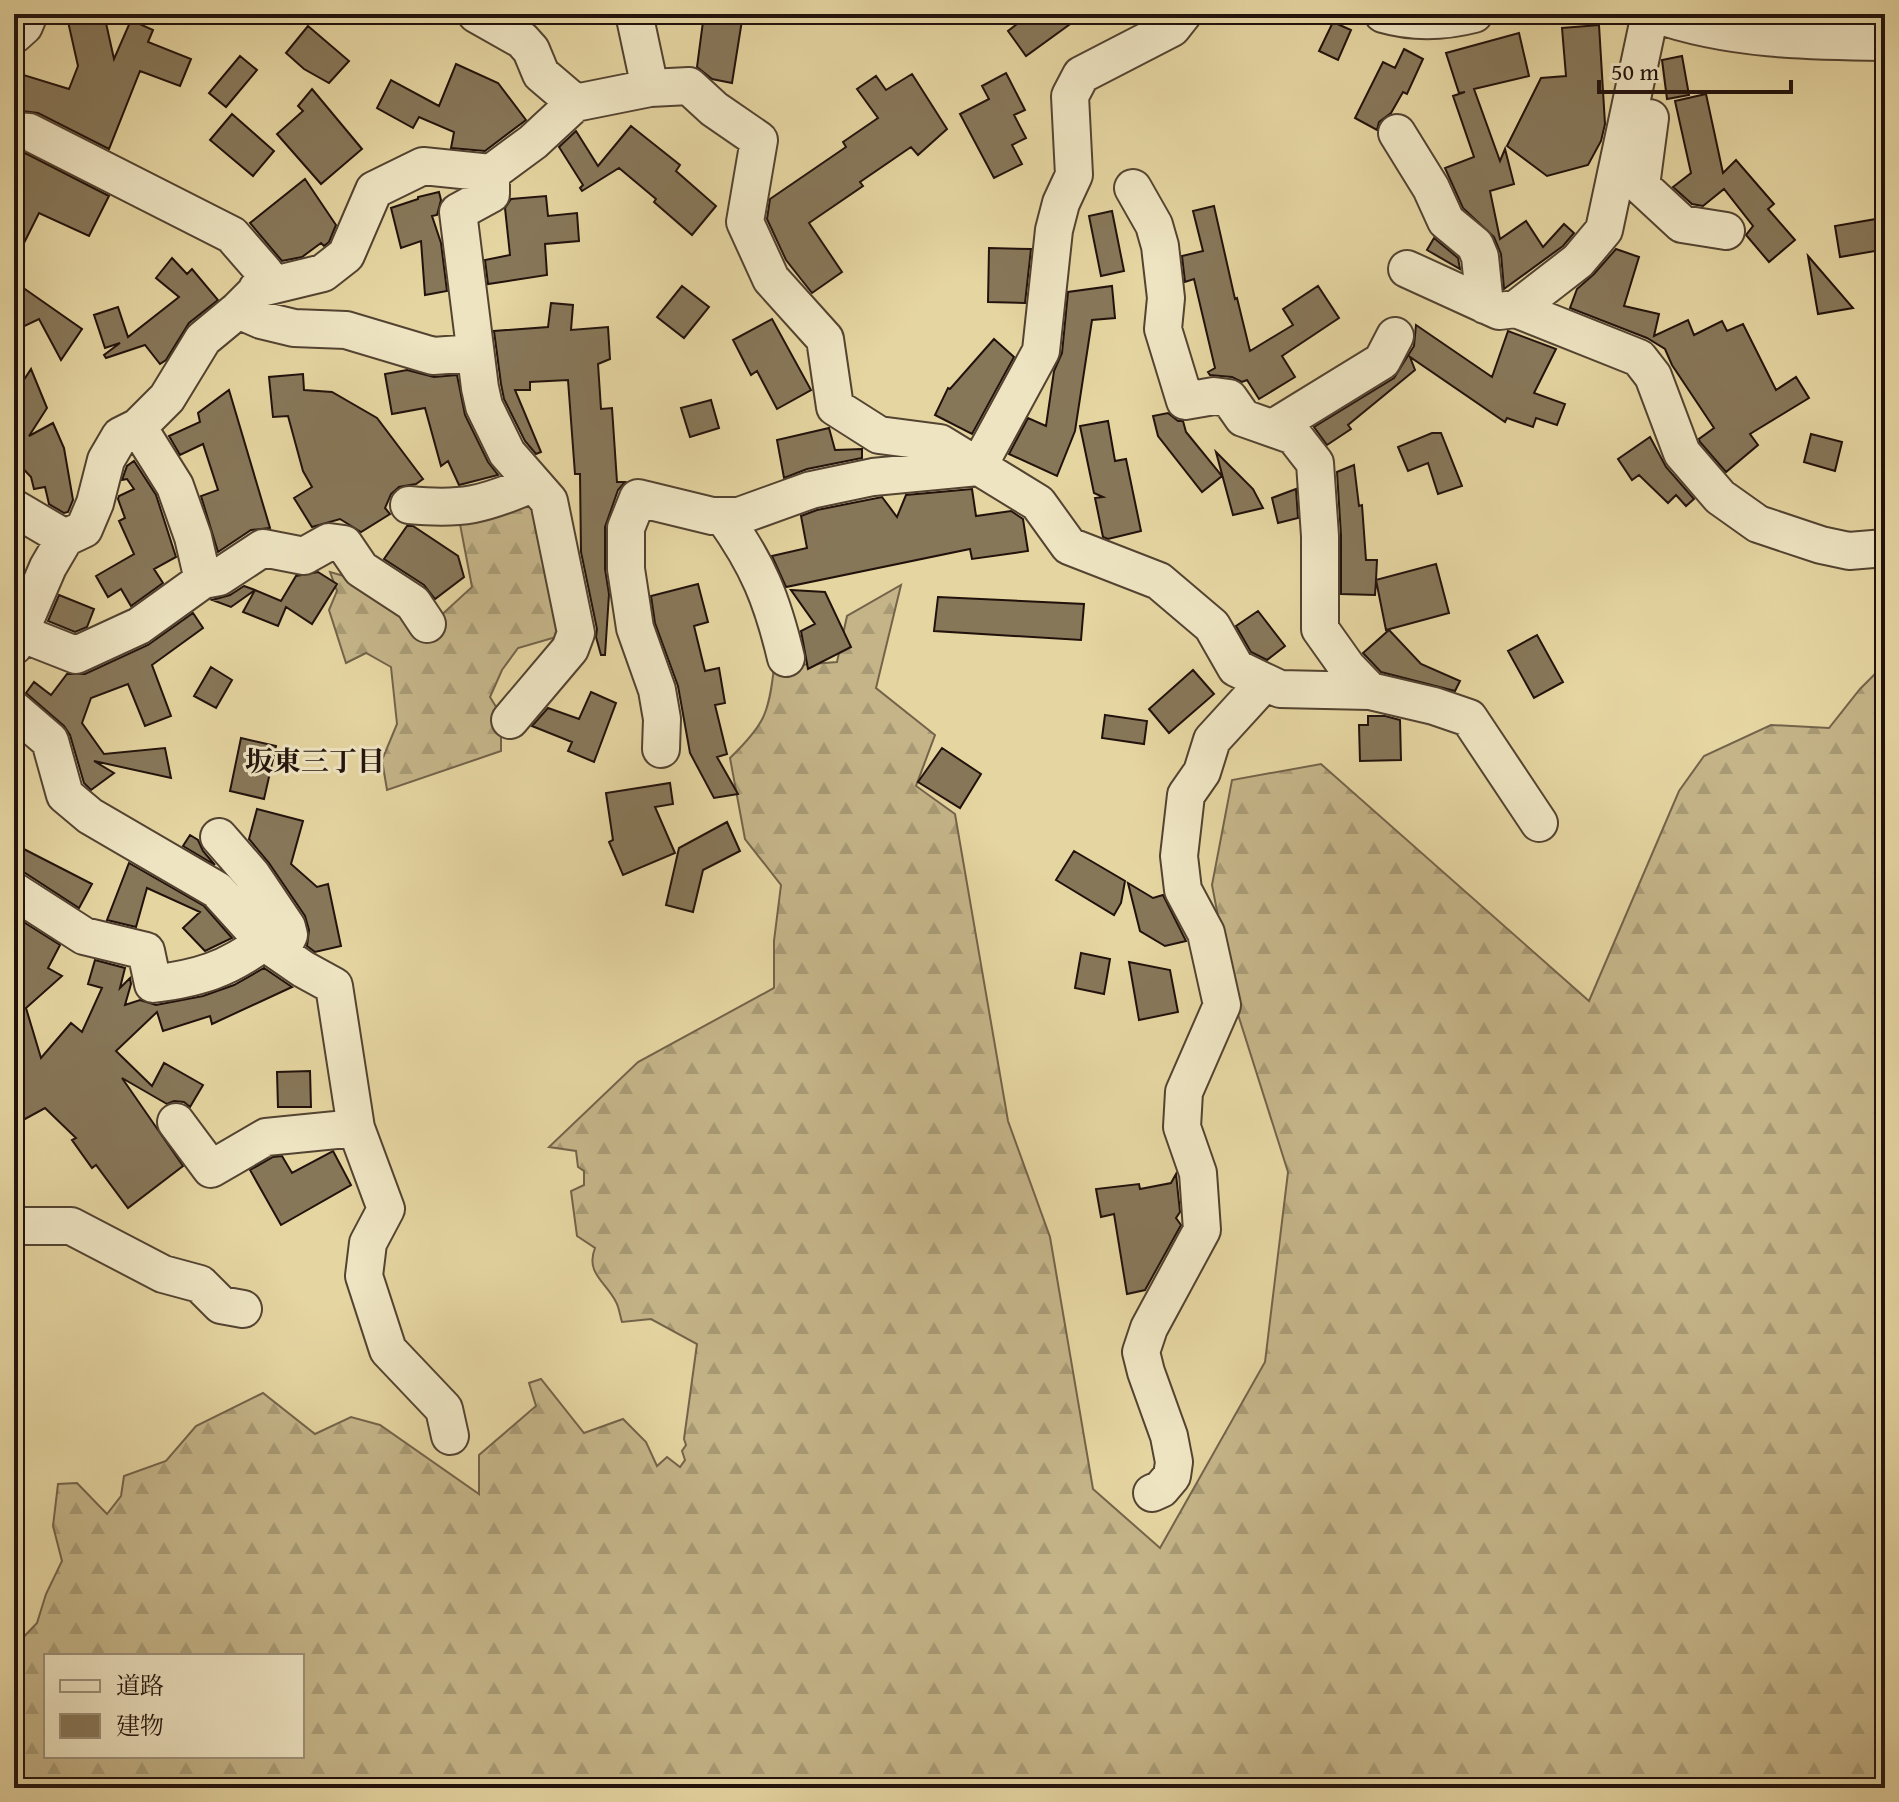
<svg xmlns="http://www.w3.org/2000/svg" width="1899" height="1802" viewBox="0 0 1899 1802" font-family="'Gentium Book Plus','Noto Serif JP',serif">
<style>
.forest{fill:url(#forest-firs);stroke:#73634a;stroke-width:2;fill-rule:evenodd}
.building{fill:#877759;stroke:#22120c;stroke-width:2}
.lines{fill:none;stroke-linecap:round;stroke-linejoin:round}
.minor-casing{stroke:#534331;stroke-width:40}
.minor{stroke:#eee4c2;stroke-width:36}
.labels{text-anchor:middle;stroke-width:6;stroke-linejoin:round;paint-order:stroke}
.neighbourhood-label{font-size:28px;font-weight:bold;fill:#22120c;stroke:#eee4c2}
</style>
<defs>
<pattern id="forest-firs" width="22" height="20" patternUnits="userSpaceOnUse" patternTransform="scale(2)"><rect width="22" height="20" fill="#c4b488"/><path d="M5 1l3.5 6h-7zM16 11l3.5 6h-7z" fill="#a89a74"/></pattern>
</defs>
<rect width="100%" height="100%" fill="#e5d5a1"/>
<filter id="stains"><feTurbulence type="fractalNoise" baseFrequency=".0025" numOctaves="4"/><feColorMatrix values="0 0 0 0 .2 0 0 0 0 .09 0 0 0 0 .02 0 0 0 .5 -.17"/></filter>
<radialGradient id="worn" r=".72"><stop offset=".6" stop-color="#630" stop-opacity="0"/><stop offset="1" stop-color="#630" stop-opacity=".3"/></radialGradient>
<path class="forest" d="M529,497L563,635L518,648L502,670L490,697L501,715V751L387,790L382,760L397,724L391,667L366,653L346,663L329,610L337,591L330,572L351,578L424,631L472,587L459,519Z
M901,585L876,688L935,735L916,786L955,814L1008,1121L1050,1237L1093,1489L1160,1548L1265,1362L1288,1172L1235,1005L1212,885L1232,780L1321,764L1589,1001L1679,791L1704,756L1771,725L1829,728L1860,689L1885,664V1788H14V1643L16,1645L37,1623L46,1594L62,1561L53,1526L58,1484L77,1483L107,1514L121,1496L124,1476L166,1461L196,1426L263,1393L315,1434L351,1417L380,1425L479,1494V1455L536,1406L529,1383L541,1379L584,1433L623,1419L646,1442L657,1466L667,1457L680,1467L685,1460L682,1451L686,1445L684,1439L697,1344L651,1319L622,1322C620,1316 619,1307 616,1302C606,1282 585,1273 595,1248L577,1236L571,1191L584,1185V1171L578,1167L576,1151L549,1147L638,1062L774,988V941L781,885L745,839L730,758C764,725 769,714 774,667L837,662L847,616ZM46,1656H302V1756H46Z"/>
<path class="building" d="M82,14H104L114,59L131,20L153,30L148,42L191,59L180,86L140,71L109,149L38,113L14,110V72L69,89L78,66L67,17Z
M704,14H743L732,83L712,79L697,67Z
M1030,14H1084L1026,56L1008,31Z
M1333,22L1351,30L1338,60L1319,51Z
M1599,25L1605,124L1601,141L1588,165L1547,176L1507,146L1541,78L1566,76L1562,28Z
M308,26L349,61L329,83L304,69L286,53Z
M1519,33L1529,76L1474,89L1500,161L1505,149L1514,184L1490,191L1500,239L1526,221L1543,247L1564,224L1574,233L1563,246L1504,289L1501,254L1494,237L1463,208L1445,168L1474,157L1453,96L1465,92L1459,93L1446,53Z
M1404,49L1423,59L1407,94L1403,92L1391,113L1379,122L1377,130L1355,118L1383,62L1395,68Z
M240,56L257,70L226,107L209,93Z
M1682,56L1689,95L1667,99L1662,60Z
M456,64L498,83L526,120L485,151L451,148L454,132L419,117L413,128L377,108L391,80L439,106Z
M1006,73L1025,110L1014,115L1026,138L1012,145L1022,164L994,178L960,114L989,99L982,86Z
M912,74L947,129L918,155L911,147L860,182L863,186L809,223L842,272L812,293L786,260L767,219L770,199L846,147L843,142L878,118L857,89L876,76L886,90Z
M312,89L362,149L321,184L277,134L303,111L298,106Z
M1706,94L1723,173L1736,160L1774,204L1768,209L1795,240L1769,262L1746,235L1753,226L1724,189L1703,206L1692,204L1673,187L1691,173L1675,101Z
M232,114L274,151L253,176L210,140Z
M631,126L680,165L676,171L716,206L692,235L654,202L656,199L619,168L582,191L580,188L583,185L559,147L576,131L598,166Z
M25,153L109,196L89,236L39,213L14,263V177Z
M305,179L336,225L329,242L324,246L321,243L302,257L282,261L250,223Z
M439,192L441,200L437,215L432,216L441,243L447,291L425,295L421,241L401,248L391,208L418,199V197Z
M546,196L548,216L577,213L579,241L545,244L547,275L488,284L485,260L510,255L505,208L511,199Z
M1214,206L1235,299L1237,298L1250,351L1293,325L1283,309L1318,286L1339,318L1282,356L1295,377L1259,399L1247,380L1242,382L1232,377L1210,375L1208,372L1215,368L1194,279L1185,282L1182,256L1203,251L1193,211Z
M1112,211L1124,271L1101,276L1089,216Z
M1876,219L1881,250L1840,257L1835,226Z
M1434,238L1458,258L1460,269L1427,250Z
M989,248L1031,249L1025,303L988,302Z
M1616,249L1639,257L1624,306L1659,314L1654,336L1688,320L1694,335L1722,321L1727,331L1743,324L1776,390L1796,377L1809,398L1750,434L1758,445L1726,472L1700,442L1699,439L1714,428L1672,365L1665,349L1647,338L1570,308L1577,289L1594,274Z
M1808,256L1853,308L1818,314Z
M172,258L187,274L192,269L218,300L189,323L166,360L160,364L145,345L106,358L104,355L120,343L105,348L94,315L118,307L128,337L179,297L156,278Z
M682,286L709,307L684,338L657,317Z
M1112,286L1115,318L1092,320L1075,431L1057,476L1009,454L1028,418L1046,426L1054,371L1062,353L1068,292Z
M22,287L82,329L61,360L39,319L14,331V302Z
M551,303L573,305L571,330L608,327L610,359L598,364L601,409L612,408L617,482H625L618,490L605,527V569L609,594L605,655H601L596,637L597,629L581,552L580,474H575L568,380L530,382V390H515L541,452L536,454L525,441L504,399L501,384L494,331L548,327Z
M772,319L811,390L777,409L757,371L751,375L733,340Z
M1416,325L1492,377L1508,331L1556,349L1534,393L1565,404L1557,425L1536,418L1533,427L1507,418L1505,422L1410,357L1415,370L1348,425L1351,429L1327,445L1314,427L1394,378L1414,346Z
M994,339L1014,357L972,434L935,415L948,388L950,389Z
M31,369L47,408L29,436L53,423L64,448L73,500L68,512L64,513L49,504L45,487L34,489L31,477L14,459V395Z
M407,370L434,377L457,375L465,415L488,462L498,475L459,485L448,461L441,466L425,408L392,414L385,374Z
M303,374L304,390L332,392L377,418L423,479L416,484L399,487L391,494L385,508L390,514L361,532L340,519L312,527L294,498L312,487L303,471L288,416L273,417L269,377Z
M229,390L270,528L251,530L218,552L201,496L218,490L203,444L180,455L169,436L200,422L198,413Z
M711,400L719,428L690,437L681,408Z
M1168,413L1178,421H1183L1186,432L1222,476L1202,492L1158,436L1153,416Z
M1108,421L1115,461L1126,459L1141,531L1108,539L1103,537L1095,498L1103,497L1094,493L1080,426Z
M829,428L835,450L862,449V458L807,469L784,478L777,440Z
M1432,433H1441L1462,486L1438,494L1428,463L1408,471L1398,447Z
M1811,434L1842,442L1835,471L1804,462Z
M1650,437L1666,467L1694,499L1686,506L1676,495L1668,503L1639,475L1632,480L1618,459Z
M1216,452L1253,489L1263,508L1233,515Z
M134,461L156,495L176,557L154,569L163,583L131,606L121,589L108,597L96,576L134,554L119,521L125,518L118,499L119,496L134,489L127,479L122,480L127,466Z
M1354,465L1359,506L1362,505L1366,560H1377L1376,580L1436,564L1449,613L1386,630L1376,580L1375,595L1341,594V535L1337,472Z
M972,489L976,516L1011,511L1023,519L1028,551L972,559L970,549L786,587L772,556L807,548L801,516L817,510L882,497L897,517L906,495Z
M1296,489L1298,518L1278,523L1272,498Z
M407,526H413L458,556L464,577L435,599L424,585L384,559Z
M318,572L337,584L312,624L286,607L278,626L243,612L255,590L281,601L296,576Z
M698,584L708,622L694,626L705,671L719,668L725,703L715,705L727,754L717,757L738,794L714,798L690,753L678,686L655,623L651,596Z
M244,586L255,590L231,607L212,600L230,595Z
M791,590L825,592L851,647L808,669L801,631L815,624Z
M59,595L94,609L87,627L75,632L48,621Z
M938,597L1084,604L1081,640L934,631Z
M1258,611L1285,646L1267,660L1251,652L1236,626Z
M193,613L203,628L152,665L171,716L145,726L128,684L91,698L82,723L104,754L165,748L171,778L94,761L114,773L91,790L84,783L70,735L64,726L26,693L34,682L51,695L67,674H85L148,645Z
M1389,630L1421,664L1460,681L1455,691L1381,672L1363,653Z
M1537,635L1563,682L1534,698L1508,651Z
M211,667L232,680L216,708L194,696Z
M1193,670L1214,694L1169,733L1149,709Z
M591,692L616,703L594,762L568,751L572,742L532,726L548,708L579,719Z
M1105,715L1147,721L1144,744L1102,738Z
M1368,716H1385L1400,720L1401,760L1360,761L1359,725H1368Z
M241,738L276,746L264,799L230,791Z
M942,748L981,774L960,808L918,782Z
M670,783L673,804L655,807L675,853L623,875L609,842L613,840L606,793Z
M257,809L303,821L291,864L317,887L328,884L341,946L315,952L307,946L309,930L305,916L269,863L249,839Z
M727,822L740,851L703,870L693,912L666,905L679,848Z
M190,835L198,840L203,851L215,865L183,846Z
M14,844L92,884L79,908L25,873L14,870Z
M1074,851L1125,881L1121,903L1114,915L1056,880Z
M129,863L204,906L232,938L205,951L183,928L200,912L147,888L136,927L107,920Z
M1128,883L1153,898L1163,895L1186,941L1165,946L1140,931Z
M14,916L60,945L48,968L62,976L26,1008L41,1058L71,1023L82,1032L102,988L88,984L95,960L125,968L120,988L130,978L131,984L125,1005L140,1000L156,1005L203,996L234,985L264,968L292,987L212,1024L210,1016L163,1031L157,1012L116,1051L152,1086L164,1063L203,1085L190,1107L184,1102L174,1101L167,1104L122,1078L183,1166L128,1208L96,1165L92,1168L72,1140L76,1138L45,1108L14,1125Z
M1081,953L1110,959L1104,994L1075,988Z
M1129,962L1170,970L1178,1012L1139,1020Z
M310,1071L311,1107H278L277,1072Z
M333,1151L351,1185L281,1225L250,1170L273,1157L282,1156L292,1173Z
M1176,1174L1180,1212L1176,1218L1181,1225L1145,1290L1127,1294L1114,1214L1101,1217L1096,1189L1139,1184L1140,1189L1171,1183Z"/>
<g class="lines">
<g class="minor-casing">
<path id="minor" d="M476,14L522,40L531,50L541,74L575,103
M637,14L635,18L650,88
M1383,14C1414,23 1443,22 1474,14
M1655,14C1729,40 1807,41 1885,42
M14,35L24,26L29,14
M1650,118L1641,186L1682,224L1726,231
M14,131L29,132L232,235L265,273L267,281L238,310L203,339L167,398L138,427L120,436L106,460L95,503L84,529L65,538L48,567L14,646
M1397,133L1431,188L1446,221L1475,245L1480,257L1485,305
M491,173V194L458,212L480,388L484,406L507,453L549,501L576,633L570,649L510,720
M1133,188L1154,225L1160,246L1166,298L1163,329L1185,401L1214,396L1229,398L1243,418L1294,436L1315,463L1320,536V629L1347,667L1370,691
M1407,269L1499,311L1516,309L1578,261L1604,230L1650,14
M257,289L323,273L346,255L374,190L423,166L491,173L533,142L575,103L650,88L689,86L714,109L759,140L745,222L771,279L825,339L835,407L879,435L940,443L1038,503L1069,546L1159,581L1212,626L1236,668L1265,682L1280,689L1370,691L1434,706L1469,718L1539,823
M1516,309L1639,358L1653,376L1682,453L1720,497L1758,524L1821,545L1849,551L1885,548
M238,310L261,320L294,328L346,330L433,356L475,353
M138,427L175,486L193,537L203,580L219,577L263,548L304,556L329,542L344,544L361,569L413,603L427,624
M1273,428L1382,361L1395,336
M978,467L1041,351L1054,230L1061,203L1074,175L1070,96L1081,75L1172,28L1183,14
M409,505C463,510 483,505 532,484
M14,508L65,538
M723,516C758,565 772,599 786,658
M20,633L76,655L139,626L203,580
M14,710L50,741L65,795L90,816L217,890L264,942L303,969L334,986L356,1128L386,1209L368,1243L364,1276L388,1350L444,1409L450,1436
M661,749L662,719L657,690L635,628L626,569V528L638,498L712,516H739L811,490L873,477L978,467
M219,837L252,875L287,927L289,935L280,953
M14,891L84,936L146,951L153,984C199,978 226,970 264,942
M176,1122L211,1169L266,1137L356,1128
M14,1226H71L163,1274L200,1284L221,1305L243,1309
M1152,1493L1161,1489L1172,1476L1174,1462L1169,1436L1146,1372L1141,1352L1149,1328L1202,1230L1198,1173L1182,1127L1184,1092L1222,1005L1206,933L1183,890L1179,856L1186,795L1202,772L1212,740L1265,682"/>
</g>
<use href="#minor" class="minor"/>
</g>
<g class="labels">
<g class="neighbourhood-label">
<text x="315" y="771">坂東三丁目</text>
</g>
</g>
<rect width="1899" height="1802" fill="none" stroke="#e5d5a1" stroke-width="48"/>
<rect x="16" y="16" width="1867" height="1770" fill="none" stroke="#22120c" stroke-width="4"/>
<rect x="24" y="24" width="1851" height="1754" fill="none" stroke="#22120c" stroke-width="2"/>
<rect x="44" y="1654" width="260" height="104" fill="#eee4c2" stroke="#9c9079" stroke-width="2"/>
<rect x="60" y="1680" width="40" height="12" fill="#eee4c2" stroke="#9c9079" stroke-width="2"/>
<text x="116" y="1694" font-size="24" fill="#22120c">道路</text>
<rect x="60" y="1714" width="40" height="24" fill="#877759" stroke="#9c9079" stroke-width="2"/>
<text x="116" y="1734" font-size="24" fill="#22120c">建物</text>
<path d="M1599 80v12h192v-12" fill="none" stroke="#22120c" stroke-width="4"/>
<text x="1611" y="80" font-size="24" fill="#22120c" stroke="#eee4c2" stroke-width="6" paint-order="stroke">50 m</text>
<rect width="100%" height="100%" filter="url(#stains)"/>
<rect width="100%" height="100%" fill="url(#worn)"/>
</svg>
